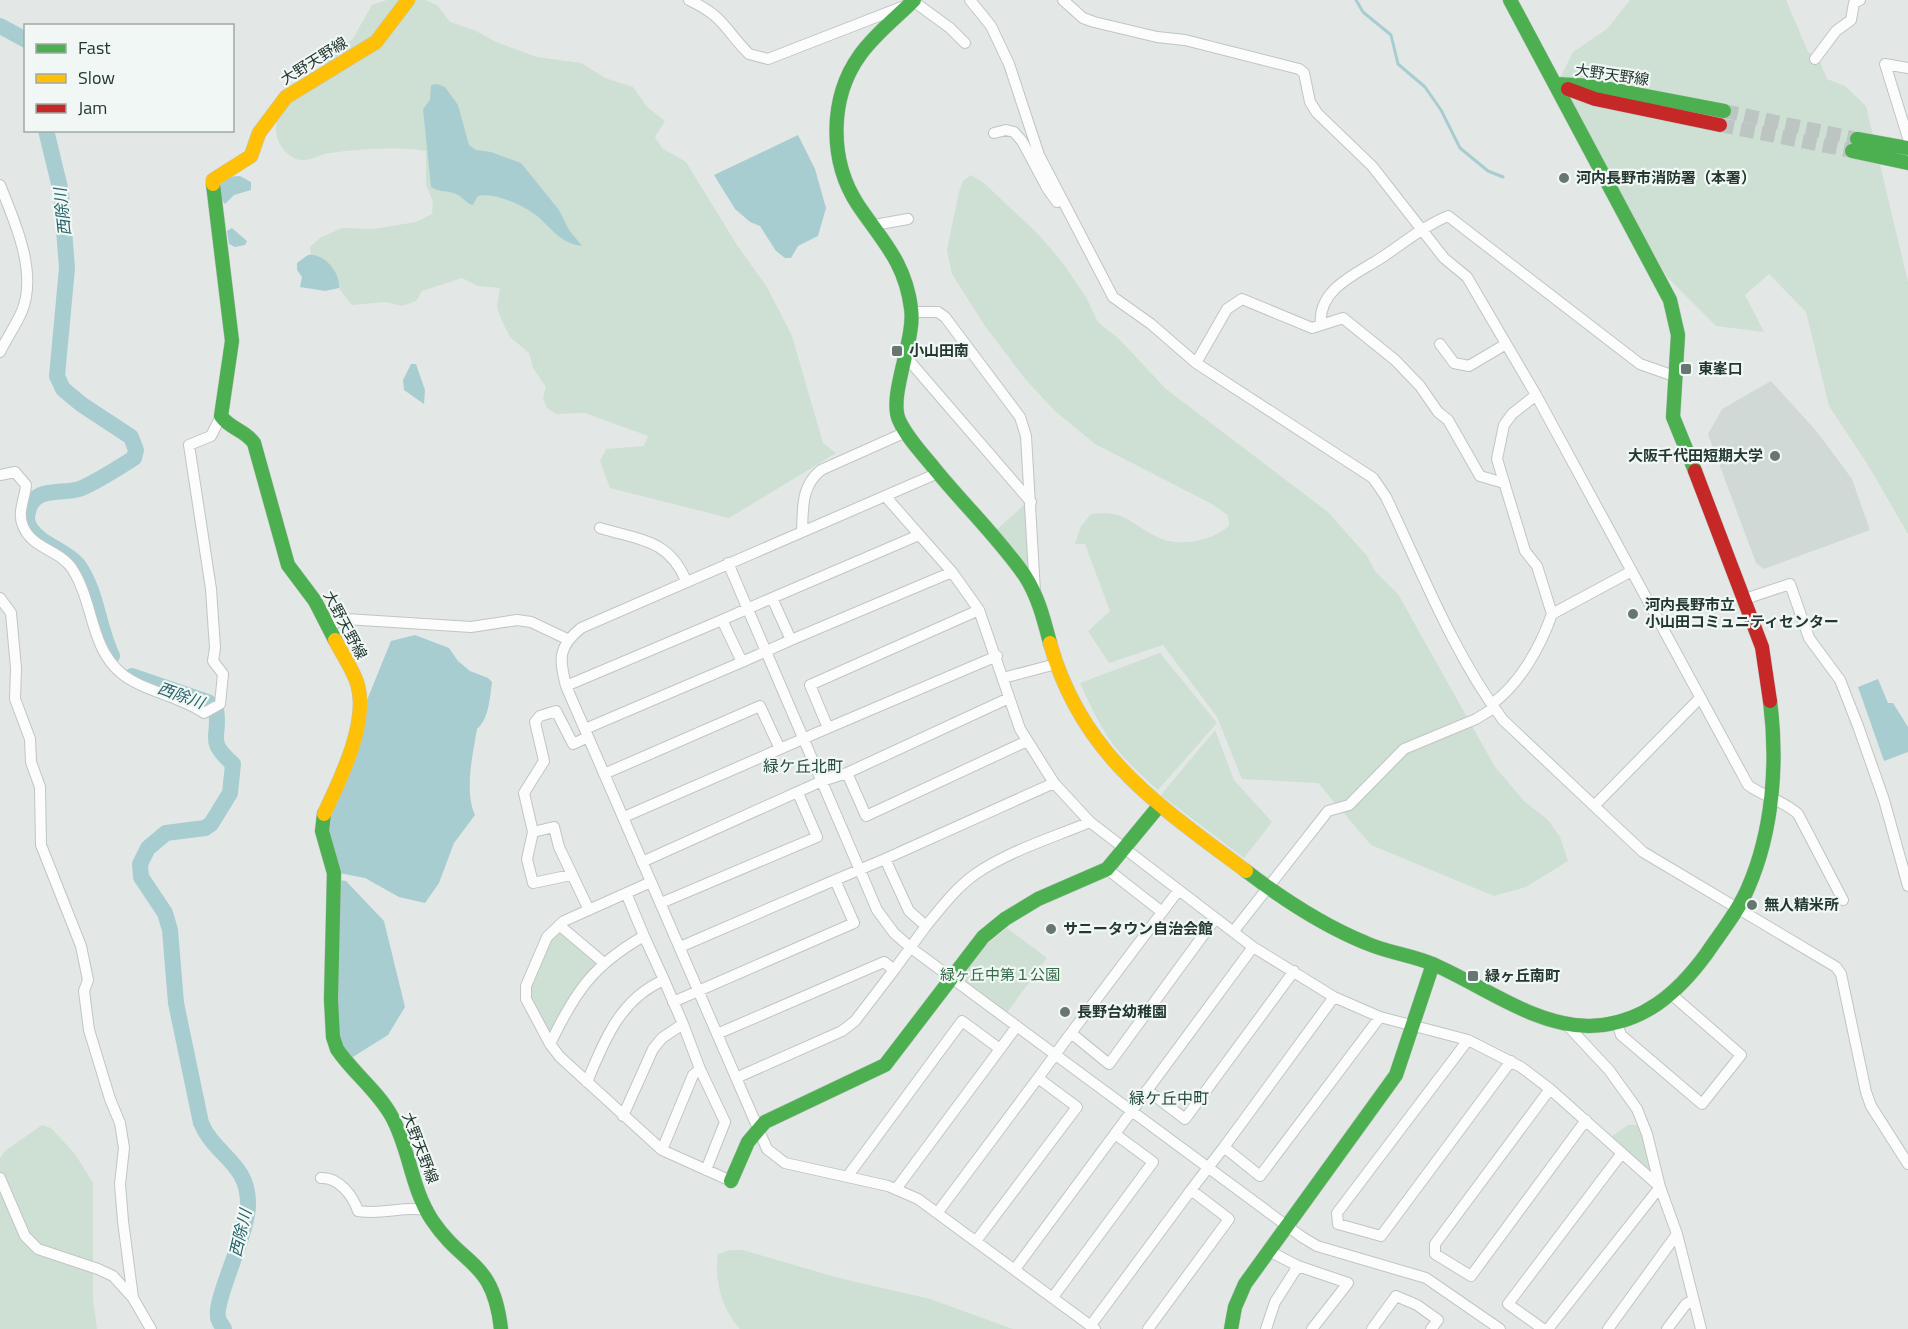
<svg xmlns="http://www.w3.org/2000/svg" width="1908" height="1329" viewBox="0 0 1908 1329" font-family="'Titillium Web','Noto Sans JP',sans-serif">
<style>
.built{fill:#d1d9d6}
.green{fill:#cedfd3}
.water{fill:#a8cdd1}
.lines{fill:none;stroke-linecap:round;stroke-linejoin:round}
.stream{stroke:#a8cdd1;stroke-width:3}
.river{stroke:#a8cdd1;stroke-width:16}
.secondary-tunnel{stroke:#bdc5c2;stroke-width:14;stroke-dasharray:14 7;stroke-linecap:butt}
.street-casing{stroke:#c0c5c3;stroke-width:12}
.fast-casing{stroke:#c0c5c3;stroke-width:15}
.slow-casing{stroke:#c0c5c3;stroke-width:15}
.jam-casing{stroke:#c0c5c3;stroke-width:15}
.street{stroke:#fbfcfb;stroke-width:10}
.fast{stroke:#4caf50;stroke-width:14}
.slow{stroke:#ffc107;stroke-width:14}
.jam{stroke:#c62828;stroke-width:14}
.poi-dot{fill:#677671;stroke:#f1f7f4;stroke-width:2}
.labels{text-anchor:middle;stroke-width:4.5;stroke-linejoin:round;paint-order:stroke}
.street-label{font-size:15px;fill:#243832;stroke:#f1f7f4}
.poi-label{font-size:15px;font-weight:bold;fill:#243832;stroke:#f1f7f4;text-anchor:start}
.park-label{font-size:15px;fill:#336a47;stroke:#f1f7f4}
.water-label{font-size:16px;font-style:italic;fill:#25626c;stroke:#f1f7f4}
.neighbourhood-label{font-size:16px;fill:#22473e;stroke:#f1f7f4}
</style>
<rect width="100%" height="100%" fill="#e3e8e6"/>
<path class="built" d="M1771,381L1818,433L1852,479L1870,530L1764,569L1756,563L1708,434L1722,409Z"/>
<path class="green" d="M387,0H425L437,5L450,22L476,31L496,42L537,57L581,63L605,78L633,87L647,107L665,121L655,137L662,148L686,162L737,245L767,287L792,336L823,443L836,453L729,518L610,488L600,461L606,449L644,446L648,436L585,413L556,414L547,408L543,398L546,387L533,368L529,353L510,337L501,319L497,307L500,288L478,286L462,278L422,291L416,301L402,306L385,302L352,305L340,290L331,267L311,257L310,247L320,238L342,228L374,229L416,222L432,214L433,202L426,185V151C403,146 355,149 330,153C321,154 312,160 303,160C295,161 285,153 281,146C262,114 302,90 323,70L321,60L335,47L352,40L372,5Z
M1630,0H1786L1808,52L1818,57L1827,79L1845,86L1866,106L1908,282V534L1868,465L1829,406L1806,312L1769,274L1745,295L1764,332L1716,326L1667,277L1575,114L1560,78L1573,52L1607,29Z
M971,175L984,183L1039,235L1062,262L1086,297L1098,322L1119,339L1166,389L1328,512L1367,556L1375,571L1398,594L1495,767L1524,801L1548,820L1560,837L1568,861L1526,887L1494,896L1371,845L1318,783L1242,779L1217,717L1163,645L1109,663L1088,631L1110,611L1085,544H1075L1081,526L1091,514C1125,510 1128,522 1155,536C1177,548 1210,542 1229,526L1228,515L1210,503L1095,444L1055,411L1026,380L985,326L952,274L947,250L959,192L963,181Z
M1024,505L1028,509L1032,567L1026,572L993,533Z
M1160,653L1217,723L1158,790C1115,753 1103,734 1080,683Z
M1215,730L1234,780L1272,822L1244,858L1161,795Z
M558,928L601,964L550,1040L527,999L544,946Z
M1007,928L1047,958L1006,1014L959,981L986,945Z
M42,1125L51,1128L75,1154L93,1183V1299L97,1329H0V1158L5,1151Z
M1628,1125H1638L1645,1138L1651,1172L1611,1137Z
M730,1250H743L835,1277L930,1299L1013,1329H740C722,1310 714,1280 718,1254Z"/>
<path class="water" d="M437,84L445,87L458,105L469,145L476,150L491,152L521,163L559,210L569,230L582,246C559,243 552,228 536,215C523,205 494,192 478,196L473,205C466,204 463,197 456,194C447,190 440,193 431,187L423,109L430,100L431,85Z
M798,135L815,169L826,208L818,236L798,246L791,258H785L776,251L760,226L750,222L735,209L714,175Z
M240,176L251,182V190L234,195L225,204C217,196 219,185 225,177Z
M232,228L247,241L245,245L235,247L229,244L227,231Z
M308,255C324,253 341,273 339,288L325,291L300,287L302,277L297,270V263Z
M411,364H416L425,390L424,404L404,390L403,380Z
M415,635L449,648L458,661L470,671L488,678L492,682C490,697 489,719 477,729C473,754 464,790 475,815L454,843L439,883L425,903L399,897L365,878L339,873L326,828L330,811L360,741L367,700L391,641Z
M1878,679L1888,703H1893L1908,727V752L1884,761L1858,687Z
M339,880L346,881L384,921L405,1007L388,1035L348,1060L337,1037Z"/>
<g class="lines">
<path class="stream" d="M1356,0L1363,12L1391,35L1398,64L1425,87L1441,110L1460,148L1488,171L1503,177"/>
<path class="river" d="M0,26L26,40
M46,130L61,192L67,268L57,376L63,389L81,404L131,437L136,450L134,458C118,468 100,480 82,488C63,496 34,484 28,512C26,518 27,524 31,529C42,546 65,549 78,565C97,591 98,627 112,656
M132,676L208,702L216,709C221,739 205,739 233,764L230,793L211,824L205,828L166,833L148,848L140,864L141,877L165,913L170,930L176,1003L201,1123C215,1156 249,1163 248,1205C248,1234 214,1299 218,1317C218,1321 222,1325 224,1329"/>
<path class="secondary-tunnel" d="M1724,111L1857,139
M1720,125L1852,151"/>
<g class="street-casing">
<path id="street" d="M689,0C725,17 724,29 749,54L768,59L907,5
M970,0L991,26L1009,64L1039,155L1113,297L1151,324L1196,363L1373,478L1386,497C1422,572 1453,653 1503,720L1643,852L1836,967L1841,974L1866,1092L1871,1106L1908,1164
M1063,0L1083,18L1094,22L1157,37L1185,40L1299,69L1304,73L1310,102L1317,113L1372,166L1444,258L1467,277L1536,395L1748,785C1764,797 1783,800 1798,814L1843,900
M913,1L950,28L965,43
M1815,59L1836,31L1851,20L1854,3L1860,0
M1908,68L1885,64L1908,138
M994,133L1006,130L1014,132L1022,141L1047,188L1057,202
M0,185C14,220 38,272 22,311C16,325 7,338 0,352
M874,225L908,219
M912,312H938L945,317L1020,417L1026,436L1035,592
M1321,325C1317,288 1359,273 1384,256C1405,242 1424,226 1448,216L1640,364L1674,376
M1440,344L1454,363L1469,366L1506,344
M906,357L1031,502
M1196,363L1227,309L1242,299L1312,328L1343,318L1395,360L1420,386L1438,412L1448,420L1480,476L1504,483
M938,473L581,628C558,647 559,658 566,686L767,1149L785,1163L888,1186L918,1199L1095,1329
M0,475L15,472L26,485C25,499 17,512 23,526C32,549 61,550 73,570C94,604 90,647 121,673C142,691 180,696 204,713L220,704L223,674L213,661L215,648L211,589L189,445L211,436L221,416
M886,497L952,572L979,610L1020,729L1054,783L1090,822L1253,947L1334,997L1380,1017L1468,1040L1521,1067L1550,1089L1660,1187
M600,528C639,540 669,539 686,581
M802,532C803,508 801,486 821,470L906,432
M919,535L772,598L791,640L952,572
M728,563L877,910L894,933L911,948L1302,1237L1317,1246L1426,1278L1500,1329
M0,598L11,613L16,668L15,699L30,739L31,762L40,787L41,845L81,946L88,980L84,991L89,1030L110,1099L120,1123L124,1148L120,1184L123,1221L133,1298
M1745,599L1790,584L1809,638L1840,680L1858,726L1884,800L1908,886
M979,610L810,685L828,728L997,656
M1552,614L1630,572
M722,620L772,598
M327,626L346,619L471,627L517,620L531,622L567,639
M742,662L791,640
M1003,678L1056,664
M566,686L722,620L742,662L585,729
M1009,698L847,773L866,816L1027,741
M1492,704C1520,683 1540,648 1552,614L1537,566L1525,551L1497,459L1504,425L1512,414L1536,395
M588,737L573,744L556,711L540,716L535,722L544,761L524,793L533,832L554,827L559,847L589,910
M604,774L760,706L780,749
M1054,783L885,859L909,911L926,926C941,908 955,889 974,875C1008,851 1052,838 1090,822
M1594,806L1700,698
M624,817L828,728
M533,832L527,859L533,883L571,875
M642,862L822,781L847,773
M1107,869L1162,912
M835,880L885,859
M651,882L564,921L547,937L526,986V999L550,1044L560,1057L662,1150L731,1181
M1178,891L1071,1033L1109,1064L1215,919
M661,903L817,837L798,793
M559,925L604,963
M1233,932L1328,811L1349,805L1404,749L1476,719L1494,708
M644,936L664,980
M894,970L926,926
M1334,997L1224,1147L1260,1176L1380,1017
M673,1002L854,923L835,880L680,947
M1617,1023L1621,1035L1702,1104L1741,1055L1672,995
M683,1024L700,1069
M1566,1024L1609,1070L1637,1109L1647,1134L1660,1187L1677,1234L1701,1329
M717,1034L884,962L894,970L855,1021L842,1031L736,1078
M1468,1040L1337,1213L1338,1224L1381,1236L1511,1061
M550,1044C575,992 593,965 644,936L626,893
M1000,1049L1017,1026
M1038,1078L1071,1033
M587,1082C604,1041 620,999 664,980L683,1024L662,1038L653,1049L623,1116
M1550,1089L1435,1244V1254L1471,1276L1586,1120
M1147,1090L1185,1119L1294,971
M662,1150L693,1075L700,1069L725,1122L706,1170
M847,1177L962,1021L1000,1049L896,1189
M0,1178L25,1236L38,1249L98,1269L113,1276L133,1298L151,1329
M321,1178C339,1177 353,1196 358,1211C385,1215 400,1206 427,1210
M1191,1190L1224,1147
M938,1212L1038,1078L1077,1107L976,1241
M1269,1251L1298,1266L1348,1283L1312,1329
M1015,1269L1253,947
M1053,1297L1153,1162L1115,1134
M1091,1325L1191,1190L1229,1219L1148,1329
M1266,1329L1275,1302L1298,1266
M1372,1329L1396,1296L1417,1305L1438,1320L1431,1329
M1543,1329L1508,1304L1622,1153
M1548,1329L1660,1187
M1608,1329L1677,1234
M1667,1329L1686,1304L1693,1300"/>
</g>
<g class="fast-casing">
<path id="fast" d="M914,0C897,17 874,35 860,55C829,98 829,161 858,205C883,242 905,262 911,308C916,339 888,395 899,420C907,438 922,453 934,468C963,504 998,537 1025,576C1038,596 1044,620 1050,643
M1510,0L1670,300L1678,335L1673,417L1695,471
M1556,84L1593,86L1724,111
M1857,139L1908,148
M1852,151L1908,163
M213,184L232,341L221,416C230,429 245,430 254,443L288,565L315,601L335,640
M324,814L322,831L334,873L331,999L333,1037L337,1049C353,1073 378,1091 392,1117C410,1150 411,1188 432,1220C464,1268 493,1259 501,1329
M1246,871C1284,900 1322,925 1366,943C1388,953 1413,955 1435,965C1483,986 1535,1026 1589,1026C1642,1025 1678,993 1707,953C1721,932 1738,912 1748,888C1773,831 1778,762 1770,701
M731,1181L748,1142L765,1122L885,1065L983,937L1005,919L1038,899L1107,869L1159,806
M1231,1329L1235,1307L1245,1284L1396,1075L1433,964"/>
</g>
<g class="slow-casing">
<path id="slow" d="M213,184V180L251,156L259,133L286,97L376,42L408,0
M1050,643C1081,755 1158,805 1246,871
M324,814C340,780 368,724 358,686C354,671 342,654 335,640"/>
</g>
<g class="jam-casing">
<path id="jam" d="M1568,89L1595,99L1720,125
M1695,471L1762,647L1770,701"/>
</g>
<use href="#street" class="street"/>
<use href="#fast" class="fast"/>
<use href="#slow" class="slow"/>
<use href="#jam" class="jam"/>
</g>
<g class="poi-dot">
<circle cx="1564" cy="178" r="6"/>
<rect x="891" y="345" width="12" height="12" rx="3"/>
<rect x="1680" y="363" width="12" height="12" rx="3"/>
<circle cx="1775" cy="456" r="6"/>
<circle cx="1633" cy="614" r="6"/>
<circle cx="1752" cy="905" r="6"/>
<circle cx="1051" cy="929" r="6"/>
<rect x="1467" y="970" width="12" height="12" rx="3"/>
<circle cx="1065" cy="1012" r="6"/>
</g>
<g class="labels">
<g class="street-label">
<text transform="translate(314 61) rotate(-32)" y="5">大野天野線</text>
<text transform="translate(1612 75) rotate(8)" y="5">大野天野線</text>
<text transform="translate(345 625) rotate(62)" y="5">大野天野線</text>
<text transform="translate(420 1148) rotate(69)" y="5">大野天野線</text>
</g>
<g class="poi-label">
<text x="1576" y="183">河内長野市消防署（本署）</text>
<text x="909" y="356">小山田南</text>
<text x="1698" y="374">東峯口</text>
<text x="1763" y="461" text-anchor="end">大阪千代田短期大学</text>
<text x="1645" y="610">河内長野市立<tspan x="1645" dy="17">小山田コミュニティセンター</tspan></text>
<text x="1764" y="910">無人精米所</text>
<text x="1063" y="934">サニータウン自治会館</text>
<text x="1485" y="981">緑ヶ丘南町</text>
<text x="1077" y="1017">長野台幼稚園</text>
</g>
<g class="park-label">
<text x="1000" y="980">緑ヶ丘中第１公園</text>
</g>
<g class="water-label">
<text transform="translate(62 212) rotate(-96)" y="6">西除川</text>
<text transform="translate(181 695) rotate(20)" y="6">西除川</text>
<text transform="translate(240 1233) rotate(-77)" y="6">西除川</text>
</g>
<g class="neighbourhood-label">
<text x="803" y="772">緑ケ丘北町</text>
<text x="1169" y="1104">緑ケ丘中町</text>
</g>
</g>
<rect x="24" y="24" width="210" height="108" fill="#f1f7f4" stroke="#9faba6" stroke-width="1.5"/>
<rect x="36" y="44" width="30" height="9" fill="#4caf50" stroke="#9faba6" stroke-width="1.5"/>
<text x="78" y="54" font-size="18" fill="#243832">Fast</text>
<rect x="36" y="74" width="30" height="9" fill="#ffc107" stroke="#9faba6" stroke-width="1.5"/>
<text x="78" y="84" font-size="18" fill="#243832">Slow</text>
<rect x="36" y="104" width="30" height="9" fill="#c62828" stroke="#9faba6" stroke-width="1.5"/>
<text x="78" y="114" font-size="18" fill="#243832">Jam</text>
</svg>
